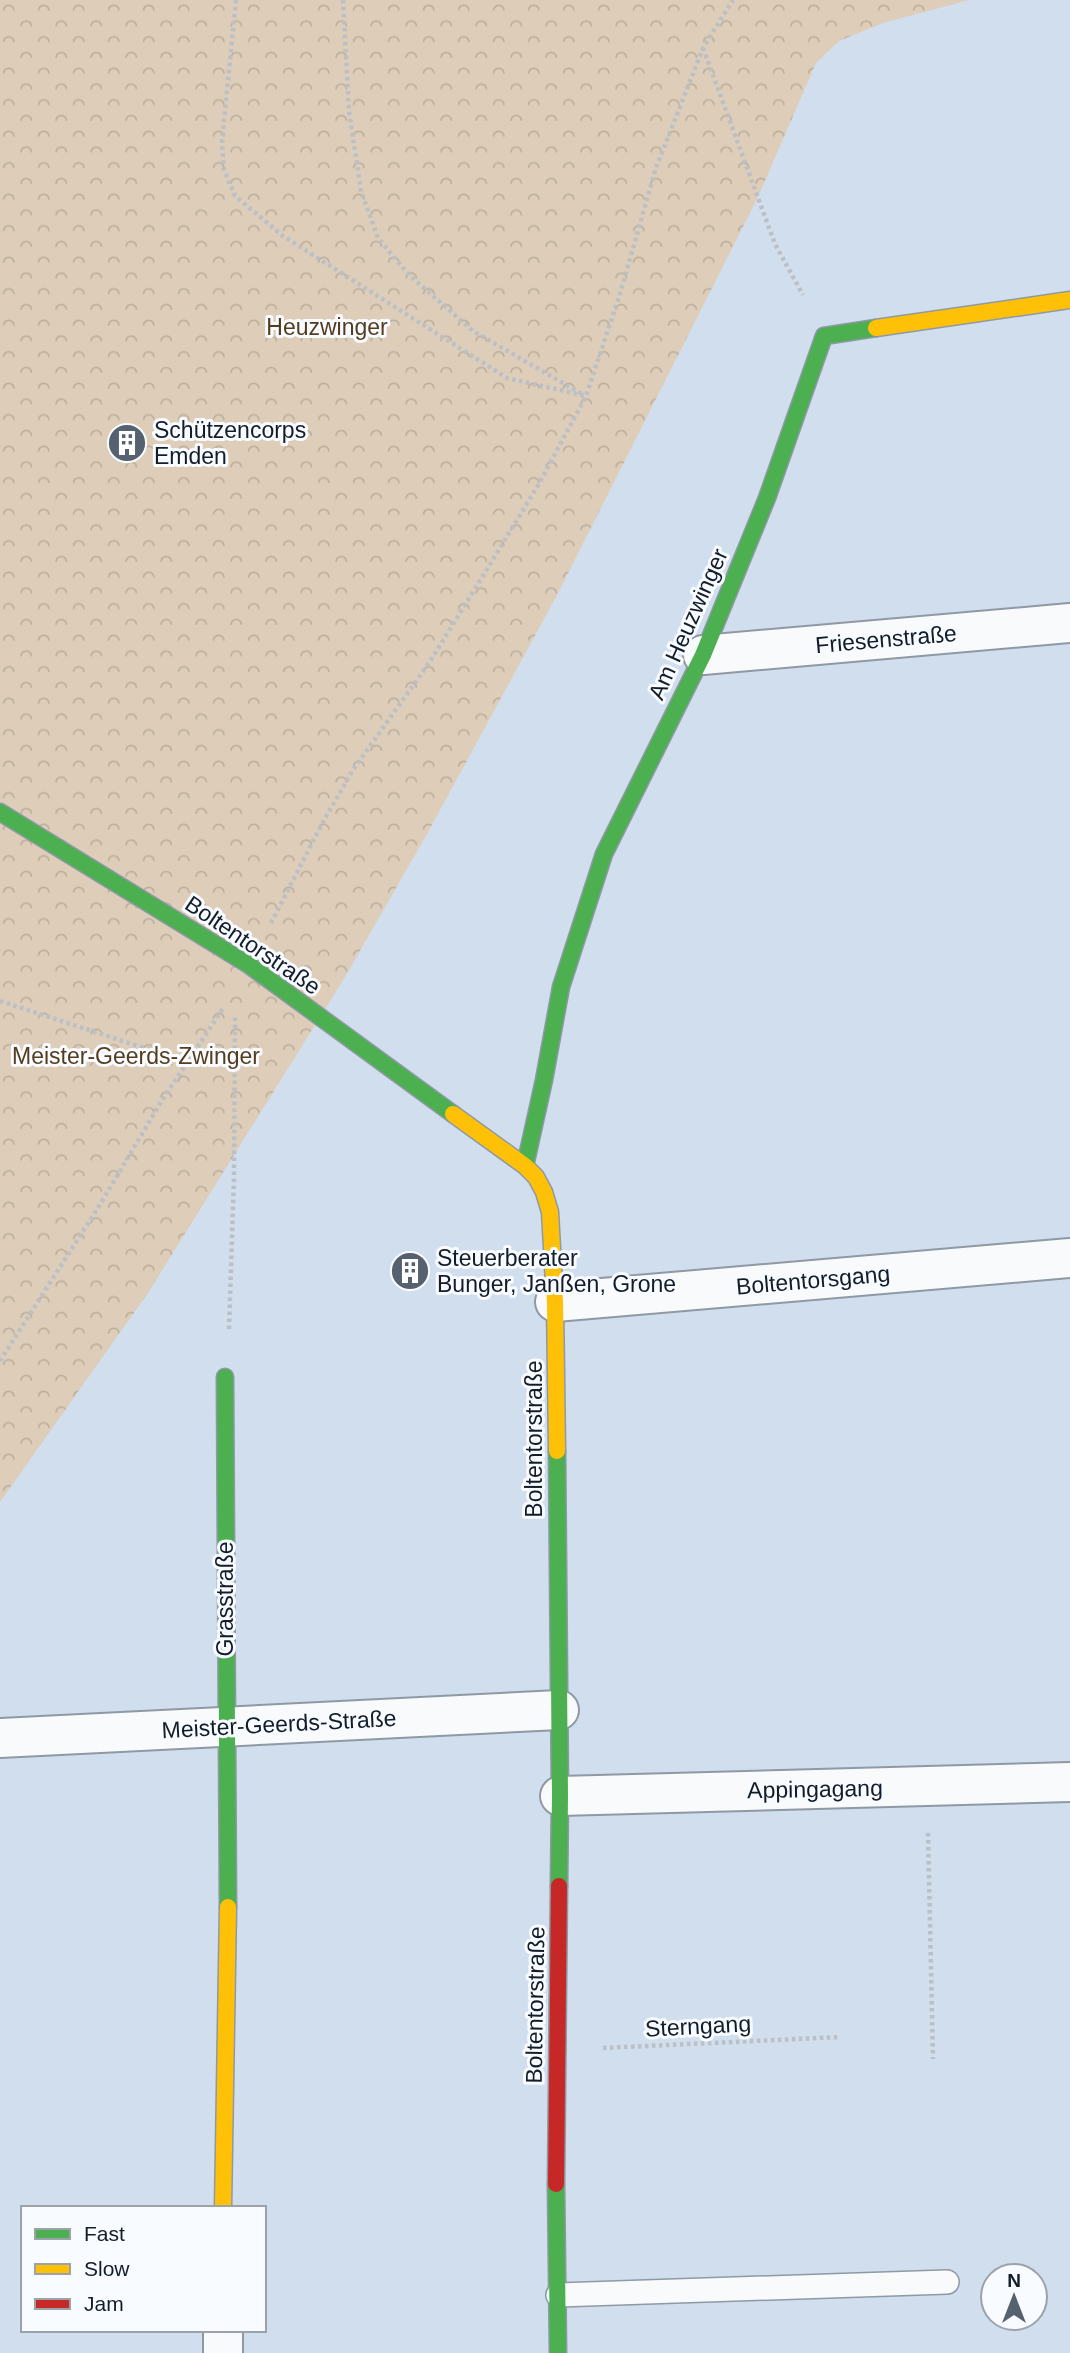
<svg xmlns="http://www.w3.org/2000/svg" width="1070" height="2353" viewBox="0 0 1070 2353" font-family="Helvetica,sans-serif">
<style>
.park{fill:url(#park-crowns)}
.lines{fill:none;stroke-linecap:round;stroke-linejoin:round}
.lane-casing{stroke:#8e99a5;stroke-width:26}
.street-casing{stroke:#8e99a5;stroke-width:42}
.fast-casing{stroke:#8e99a5;stroke-width:19}
.slow-casing{stroke:#8e99a5;stroke-width:19}
.jam-casing{stroke:#8e99a5;stroke-width:19}
.path{stroke:#bbc0c6;stroke-width:4.5;stroke-dasharray:3.5 3.5;stroke-linecap:butt}
.lane{stroke:#f8fafc;stroke-width:23}
.street{stroke:#f8fafc;stroke-width:38}
.fast{stroke:#4caf50;stroke-width:16}
.slow{stroke:#ffc107;stroke-width:16}
.jam{stroke:#c62828;stroke-width:16}
.labels{text-anchor:middle;stroke-width:6;stroke-linejoin:round;paint-order:stroke}
.park-label{font-size:23px;fill:#543c1d;stroke:#f8fbff}
.poi-label{font-size:23px;fill:#121d29;stroke:#f8fbff;text-anchor:start}
.street-label{font-size:23px;fill:#121d29;stroke:#f8fbff}
</style>
<defs>
<pattern id="park-crowns" width="20" height="18" patternUnits="userSpaceOnUse" patternTransform="scale(1.75)"><rect width="20" height="18" fill="#deceb9"/><path d="M2 6a3 3 0 1 1 6 0M12 15a3 3 0 1 1 6 0" fill="none" stroke="#bdb09f"/></pattern>
</defs>
<rect width="100%" height="100%" fill="#d1deed"/>
<path class="park" d="M0,0H969L883,23L839,41L816,63L758,197L556,597L427,834L345,977L148,1293L0,1502Z"/>
<g class="lines">
<g class="lane-casing">
<path id="lane" d="M558,2295L947,2282"/>
</g>
<g class="street-casing">
<path id="street" d="M703,655L1070,623
M555,1302L1070,1258
M0,1738L559,1710
M560,1796L1070,1782
M223,2330V2353"/>
</g>
<g class="fast-casing">
<path id="fast" d="M0,812L249,965L453,1114
M525,1166L544,1080L561,987L604,854L703,655L767,498L824,336L876,328
M225,1377L228,1907
M557,1451L560,1796L559,1886
M556,2184L558,2353"/>
</g>
<g class="slow-casing">
<path id="slow" d="M876,328L1070,300
M453,1114L525,1166L536,1177L544,1192L550,1212L555,1302L557,1451
M223,2208L228,1907"/>
</g>
<g class="jam-casing">
<path id="jam" d="M556,2184L559,1886"/>
</g>
<path class="path" d="M236,0L222,141L224,170L235,196L283,236L507,378L586,396
M343,0L349,111L361,191L378,238L408,274L473,331L582,394
M703,48L775,244L803,295
M271,923L324,820L353,770L429,663L489,566L540,482L586,396L619,297L656,168L703,48L733,0
M0,1001L187,1062
M229,1329L234,1177L235,1016
M0,1361L101,1203L161,1102L224,1007
M928,1833L933,2059
M603,2048L840,2037"/>
<use href="#lane" class="lane"/>
<use href="#street" class="street"/>
<use href="#fast" class="fast"/>
<use href="#slow" class="slow"/>
<use href="#jam" class="jam"/>
</g>
<defs>
<g id="building-disc" transform="scale(2.0125)"><circle r="9.5" fill="#55616e" stroke="#f8fbff"/><path d="M-4-6H4V6H1V3H-1V6H-4ZM-2.5-4.3h1.7v1.8h-1.7ZM.8-4.3h1.7v1.8H.8ZM-2.5-1h1.7V.8h-1.7ZM.8-1h1.7V.8H.8Z" fill="#fff"/></g>
</defs>
<g fill-rule="evenodd">
<use href="#building-disc" x="127" y="443"/>
<use href="#building-disc" x="410" y="1271"/>
</g>
<g class="labels">
<g class="park-label">
<text x="327" y="335">Heuzwinger</text>
<text x="136" y="1064">Meister-Geerds-Zwinger</text>
</g>
<g class="poi-label">
<text x="154" y="438">Schützencorps<tspan x="154" dy="26">Emden</tspan></text>
<text x="437" y="1266">Steuerberater<tspan x="437" dy="26">Bunger, Janßen, Grone</tspan></text>
</g>
<g class="street-label">
<text transform="translate(688 624) rotate(-66)" y="8">Am Heuzwinger</text>
<text transform="translate(886 639) rotate(-5)" y="8">Friesenstraße</text>
<text transform="translate(253 945) rotate(34)" y="8">Boltentorstraße</text>
<text transform="translate(813 1280) rotate(-5)" y="8">Boltentorsgang</text>
<text transform="translate(534 1439) rotate(-90)" y="8">Boltentorstraße</text>
<text transform="translate(225 1599) rotate(-90)" y="8">Grasstraße</text>
<text transform="translate(279 1724) rotate(-3)" y="8">Meister-Geerds-Straße</text>
<text transform="translate(815 1789) rotate(-1)" y="8">Appingagang</text>
<text transform="translate(535 2005) rotate(-89)" y="8">Boltentorstraße</text>
<text transform="translate(698 2026) rotate(-3)" y="8">Sterngang</text>
</g>
</g>
<rect x="21" y="2206" width="245" height="126" fill="#f8fbff" stroke="#9ca2a9" stroke-width="2"/>
<rect x="35" y="2229" width="35" height="10" fill="#4caf50" stroke="#9ca2a9" stroke-width="2"/>
<text x="84" y="2241" font-size="21" fill="#121d29">Fast</text>
<rect x="35" y="2264" width="35" height="10" fill="#ffc107" stroke="#9ca2a9" stroke-width="2"/>
<text x="84" y="2276" font-size="21" fill="#121d29">Slow</text>
<rect x="35" y="2299" width="35" height="10" fill="#c62828" stroke="#9ca2a9" stroke-width="2"/>
<text x="84" y="2311" font-size="21" fill="#121d29">Jam</text>
<g transform="translate(1014 2297)"><circle r="33" fill="#f8fbff" stroke="#9ca2a9" stroke-width="2"/>
<path d="M0-5L12 26L0 18L-12 26Z" fill="#55616e"/>
<text y="-10" font-size="19" font-weight="bold" text-anchor="middle" fill="#121d29">N</text>
</g>
</svg>
